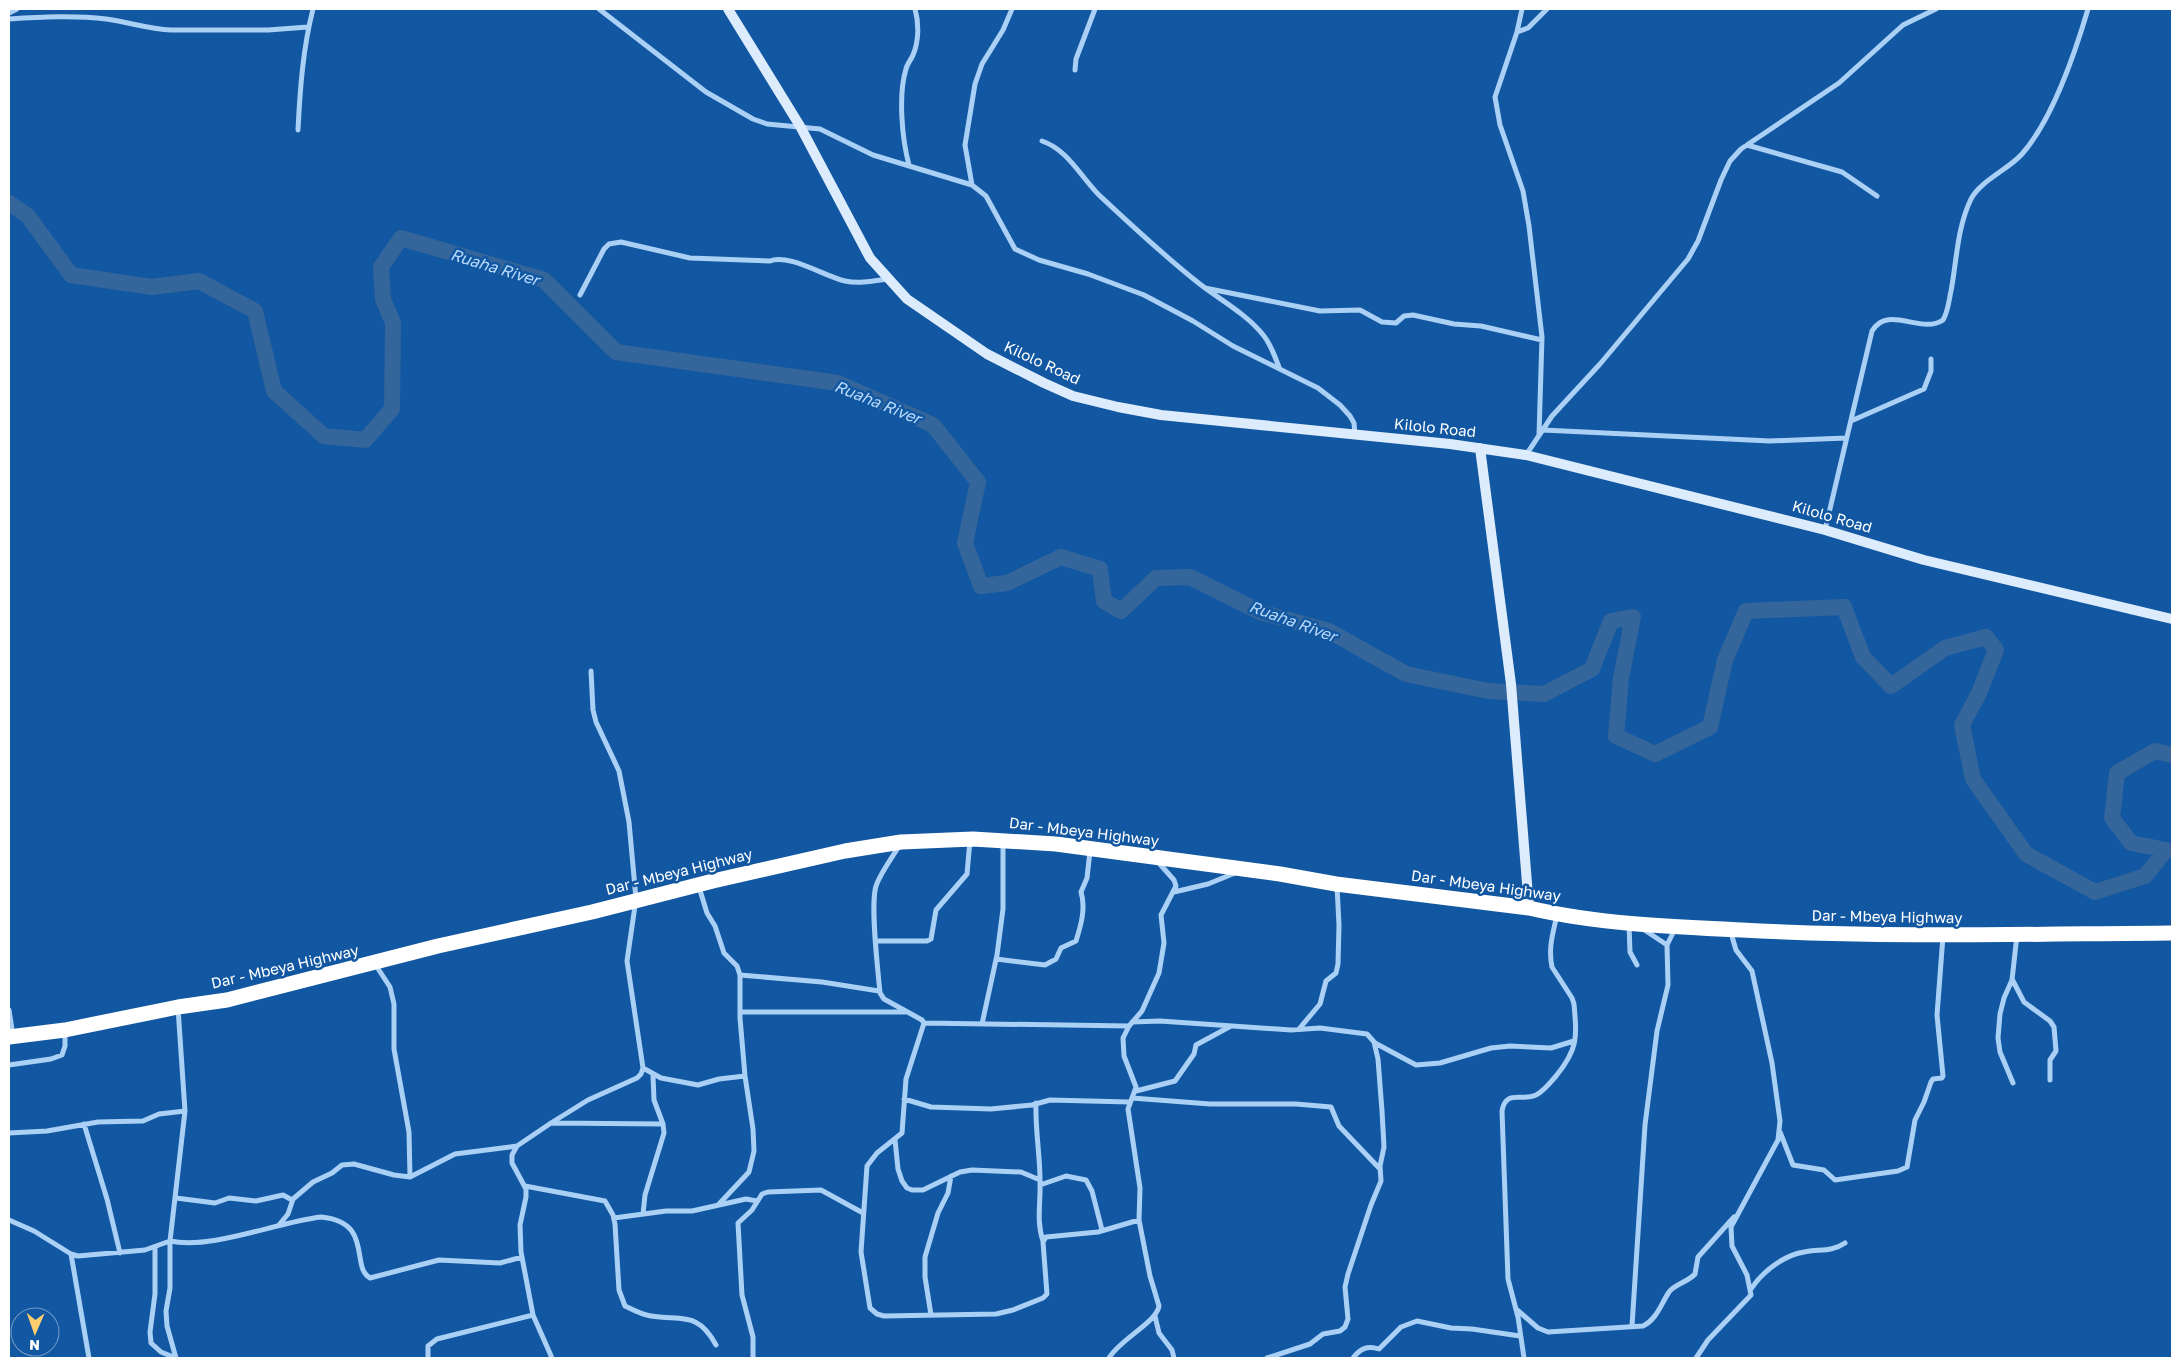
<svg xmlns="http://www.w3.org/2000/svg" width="2181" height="1367" viewBox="0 0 2181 1367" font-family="'Golos Text',sans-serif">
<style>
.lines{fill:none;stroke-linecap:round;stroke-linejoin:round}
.river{stroke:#35669b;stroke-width:16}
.street{stroke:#abd0f5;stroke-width:5}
.secondary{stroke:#dcecfd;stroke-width:10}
.highway{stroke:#fff;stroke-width:15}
.labels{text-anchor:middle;stroke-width:5;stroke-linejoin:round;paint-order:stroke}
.street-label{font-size:15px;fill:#fff;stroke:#1257a1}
.water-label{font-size:16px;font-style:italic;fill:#b8dafb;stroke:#1257a1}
</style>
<rect width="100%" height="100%" fill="#1257a1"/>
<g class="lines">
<path class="river" d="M9,203L28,216L71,275L152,287L199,281L255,311L274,391L324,436L365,440L392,409L393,323L383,299L381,267L401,238L544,280L616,352L838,383L933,425L978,482L965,543L981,586L1007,583L1061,557L1100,569L1104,601L1121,611L1156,578L1190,577L1260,612L1329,631L1406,674L1488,691L1544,694L1592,669L1611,621L1633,617L1621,678L1616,736L1655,754L1710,727L1725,660L1746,611L1844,607L1863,657L1891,686L1945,648L1986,637L1996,650L1979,693L1962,725L1973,779L2026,854L2095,892L2145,876L2166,850L2131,843L2112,818L2117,773L2155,751L2172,755"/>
<path class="street" d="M599,9L706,92L753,119L767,124L820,129L873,155L972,185L986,196L1015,249L1039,260L1088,274L1144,295L1193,321L1233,346L1318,388L1340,405L1350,416L1354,423L1355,435
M1522,9L1517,32L1495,97L1500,125L1523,191L1529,226L1542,337L1539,435
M9,13L17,9
M9,19C40,17 74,15 106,19C128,22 149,29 171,30H268L308,27
M1517,32L1528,28L1547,9
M1075,70L1076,59L1095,9
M298,130C300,89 303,48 313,9
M1042,141C1068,150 1080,176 1099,195C1130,224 1162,254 1196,281C1218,299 1246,313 1264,336C1271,345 1275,357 1279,367
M1747,145L1842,172L1877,196
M909,165C902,139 898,95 906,69C907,64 911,60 913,55C919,41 919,23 915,9
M972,185L965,145L975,84L982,64L1003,30L1012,9
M1205,288L1320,311L1360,310L1382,322L1396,323L1404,316L1413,315L1454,324L1481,326L1542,340
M580,295L604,249L609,244L621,242L690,258L770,261C788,253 826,277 845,281C859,284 874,281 888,279
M1851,421L1924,389L1931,371V359
M1543,430L1770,441L1846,438
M1526,455L1552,416L1600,364L1688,259L1698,241L1721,180L1730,161L1741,149L1839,83L1903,25L1936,9
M1825,530L1872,331C1888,304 1921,335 1943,320C1948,312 1949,300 1951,291C1957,259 1957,228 1971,199C1980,181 2009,169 2022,154C2053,119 2075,53 2088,9
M899,846C892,858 881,872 876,886C870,905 878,970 880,993L884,999L922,1020L924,1023L906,1079L902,1133L877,1153L867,1166L861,1252L870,1308L877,1314L884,1316L996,1314L1013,1310L1043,1298L1047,1294L1043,1242L1046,1237L1098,1232L1139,1220
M699,887L707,913L715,926L724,953L737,966L740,975V1018L745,1076L753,1129L754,1151L749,1172L719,1204
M1174,892L1208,884L1235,873
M1629,925L1630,952L1637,965
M1643,929L1667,945
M876,941H927L931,939L936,910L967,874L970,840
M996,959L1045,965L1056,959L1061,948L1076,941C1081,925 1086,908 1081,892L1087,878L1090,851
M375,964L390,987L394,1004V1049L409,1132L410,1177
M740,975L822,982L879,991
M2012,979L2024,1002L2050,1021L2054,1027L2056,1051L2050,1060V1080
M9,1010L13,1036
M740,1012H907
M1132,1022L1160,1021L1291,1030L1320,1028L1367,1034L1375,1043L1416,1065L1440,1063L1491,1048L1510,1046L1551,1048L1574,1041
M924,1023L1129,1026
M982,1024L997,955L1003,909V842
M1299,1029L1320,1004L1326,981L1336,973L1338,964L1339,925L1337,886
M9,1065L51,1059L62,1055L65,1046V1031
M643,1068L661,1078L698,1085L719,1079L745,1076
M2013,1083L2000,1052L1998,1038L2000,1014L2004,998L2012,980L2017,935
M1136,1091L1175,1081L1194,1054L1196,1045L1231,1026
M1132,1098L1210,1104H1296L1331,1107L1339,1126L1380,1169
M904,1099L931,1107L991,1109L1032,1105L1050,1100L1129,1102
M1036,1103C1035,1129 1040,1154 1040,1180C1041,1201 1036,1221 1043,1241
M551,1123L663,1124
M84,1124L107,1199L120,1253
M1780,1132L1793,1165L1824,1170L1835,1180L1898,1171L1907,1167L1915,1120L1924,1102L1931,1082L1933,1079L1942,1078L1943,1076L1937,1015L1943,936
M9,1133L47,1131L98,1122L143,1121L159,1114L185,1111
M895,1140L898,1169L902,1181L907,1188L912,1190H923L960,1172L972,1170L1021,1172L1040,1180
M1040,1185L1066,1176L1086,1180L1092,1191L1102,1230
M525,1186L605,1201L613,1215L615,1224L619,1290L625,1306C633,1310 642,1315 651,1316C682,1321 698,1311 716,1345
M176,1198L215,1203L229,1198L256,1201L283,1195L292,1200
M643,1214L645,1195L664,1133L663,1124L654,1100L653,1076
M614,1218L666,1211H692L746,1199L757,1201
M9,1220L34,1231L71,1254L78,1256L145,1250L170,1241L185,1111L178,1008
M279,1225L288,1214L293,1199L313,1182L332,1173L342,1165L354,1164L394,1175L410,1177L455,1154L517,1146
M155,1248V1294L150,1332L151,1343L161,1352L176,1358
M71,1254L89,1358
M1751,1289C1762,1272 1784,1255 1804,1252C1819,1249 1832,1252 1845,1243
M1516,1309L1538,1328L1548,1332L1643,1326C1657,1319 1661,1304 1669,1292C1675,1284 1688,1282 1695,1274L1698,1257L1734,1217
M931,1315L925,1277V1257L938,1213L948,1193L951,1176
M1155,1316L1159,1333L1172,1350L1174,1358
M1632,1326L1645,1125L1657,1031L1668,985L1667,945L1675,929
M176,1358L167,1326L166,1311L170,1288V1241C212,1250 277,1222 321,1217C374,1222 350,1267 370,1278L439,1260L500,1263L522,1257
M428,1358V1346L437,1339L533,1315
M552,1358L533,1315L521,1252L520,1225L526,1197V1189L512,1163V1155L517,1146L551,1123L588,1100L637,1078L641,1074L643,1068L627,961L636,899L629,822L619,771L596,722L593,710L591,671
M753,1358V1337L742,1295L738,1223L752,1210L762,1194L768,1192L821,1190L863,1213
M1109,1358C1119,1340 1157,1322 1159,1306L1150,1276L1139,1220L1140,1188L1128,1109L1136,1087L1124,1056L1123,1038L1129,1026L1142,1011L1159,973L1164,943L1161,915L1176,886L1174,880L1158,862
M1267,1358L1310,1344L1323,1334L1340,1331L1345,1327L1348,1319L1345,1287L1348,1274L1371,1205L1381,1181L1380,1166L1384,1147L1382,1111L1378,1059L1374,1042
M1353,1358C1360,1349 1367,1345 1379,1349L1401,1327L1417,1321L1451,1328L1472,1329L1520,1336
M1524,1358L1518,1317L1508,1279L1502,1111C1506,1089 1521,1102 1536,1095C1544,1091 1550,1083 1556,1076C1578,1049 1577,1038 1574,1004L1572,998L1552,967C1548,948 1553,933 1557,915
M1696,1358L1708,1340L1751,1295L1747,1275L1732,1246L1731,1227L1778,1140L1780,1121L1772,1063L1752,971L1736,950L1731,933"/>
<path class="secondary" d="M728,9L800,126L870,258L907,299L987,354L1044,383L1073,396L1118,407L1161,415L1450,444L1526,455L1825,530L1924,560L2172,619
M1480,448L1511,684L1529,908"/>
<path class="highway" d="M9,1037L65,1030L178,1007L227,1000L438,946L592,912L713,881L845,851L901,842L973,839L1056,844L1280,874L1336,884L1529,908C1598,924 1671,927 1742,930C1886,938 2029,934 2172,933"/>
</g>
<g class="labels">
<g class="street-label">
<text transform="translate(1042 363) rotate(25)" y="5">Kilolo Road</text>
<text transform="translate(1435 428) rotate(6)" y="5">Kilolo Road</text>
<text transform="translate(1832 517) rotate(16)" y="5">Kilolo Road</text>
<text transform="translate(1084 832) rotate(7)" y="5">Dar - Mbeya Highway</text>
<text transform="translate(679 872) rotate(-14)" y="5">Dar - Mbeya Highway</text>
<text transform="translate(1486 886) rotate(8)" y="5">Dar - Mbeya Highway</text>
<text transform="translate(1887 917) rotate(1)" y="5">Dar - Mbeya Highway</text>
<text transform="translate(285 967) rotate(-13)" y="5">Dar - Mbeya Highway</text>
</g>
<g class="water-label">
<text transform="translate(495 267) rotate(17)" y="6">Ruaha River</text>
<text transform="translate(878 402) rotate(22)" y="6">Ruaha River</text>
<text transform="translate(1293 621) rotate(20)" y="6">Ruaha River</text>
</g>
</g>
<rect width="2181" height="1367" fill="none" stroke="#ffffff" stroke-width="20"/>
<g transform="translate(35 1332) rotate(182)"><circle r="24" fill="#1257a1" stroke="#719ac7"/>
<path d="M0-4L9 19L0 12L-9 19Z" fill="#ffcf6f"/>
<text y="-8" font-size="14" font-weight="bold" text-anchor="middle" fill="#ffffff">N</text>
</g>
</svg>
